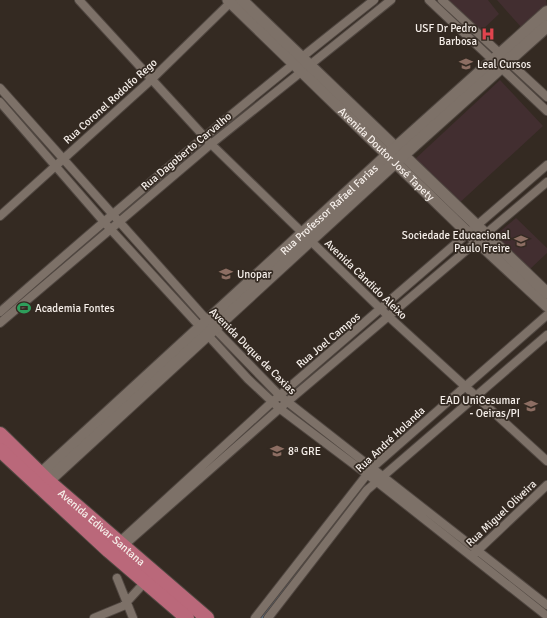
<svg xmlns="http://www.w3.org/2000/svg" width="547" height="618" viewBox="0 0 547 618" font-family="Signika,sans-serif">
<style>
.education{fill:#422e30}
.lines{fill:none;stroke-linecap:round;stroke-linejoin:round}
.stream{stroke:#5d7b99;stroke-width:2.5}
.minor-casing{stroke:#504741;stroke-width:10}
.tertiary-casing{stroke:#504741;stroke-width:13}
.secondary-casing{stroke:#504741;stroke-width:14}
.trunk-casing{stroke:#504741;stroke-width:16}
.minor{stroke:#7d7168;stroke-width:8}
.tertiary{stroke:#7d7168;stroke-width:11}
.secondary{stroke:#7d7168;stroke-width:12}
.trunk{stroke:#ba687a;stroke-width:14}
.labels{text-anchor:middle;stroke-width:3.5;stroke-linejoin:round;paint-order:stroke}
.poi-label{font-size:11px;fill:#f6efea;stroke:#342a22;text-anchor:start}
.street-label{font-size:11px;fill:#f6efea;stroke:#342a22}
</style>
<rect width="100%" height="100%" fill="#342a22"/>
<path class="education" d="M446,0H488L499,14L480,32Z
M497,0H546L547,6L521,27Z
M500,80L543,126L456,206L414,160Z
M516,218L547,248V253L529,270L496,235Z"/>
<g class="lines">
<path class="stream" d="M261,618L317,545"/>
<g class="minor-casing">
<path id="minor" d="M79,0L211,144L388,316L547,461
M429,0L547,111
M442,0L547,97
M0,88L214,328L280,396L547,605
M0,102L104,222L248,379L279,408L376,481L547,616
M0,216L152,79L233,0
M0,312C122,205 246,100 374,0
M0,323L211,144L391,0
M117,544L272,402L547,165
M121,548L287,402L547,182
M475,553L547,485
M117,578L133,618
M94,618L123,606L145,582
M255,618L372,468L547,315
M268,618L367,490L547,335"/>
</g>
<g class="tertiary-casing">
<g id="tertiary">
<path id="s1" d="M228,0L468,233L547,306"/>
<path d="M242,0L547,293"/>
</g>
</g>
<g class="secondary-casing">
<g id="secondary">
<path id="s2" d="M41,474L388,155L547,12"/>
<path d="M48,481L403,155L547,26"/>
</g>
</g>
<g class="trunk-casing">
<g id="trunk">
<path id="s3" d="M0,434L48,481L207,618"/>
<path d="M0,450L109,551L187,618"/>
</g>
</g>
<use href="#minor" class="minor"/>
<use href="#tertiary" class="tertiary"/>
<use href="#secondary" class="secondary"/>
<use href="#trunk" class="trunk"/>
</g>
<defs>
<g id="hospital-bare" transform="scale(1.08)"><path d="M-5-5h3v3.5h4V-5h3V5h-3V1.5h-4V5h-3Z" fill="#e0444e" stroke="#342a22" stroke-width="2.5" paint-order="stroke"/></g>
<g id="school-bare" transform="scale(1.08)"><path d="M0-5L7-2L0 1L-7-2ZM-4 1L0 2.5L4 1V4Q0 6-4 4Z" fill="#8d6e63" stroke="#342a22" stroke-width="2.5" paint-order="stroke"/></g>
<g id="university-bare" transform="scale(1.08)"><path d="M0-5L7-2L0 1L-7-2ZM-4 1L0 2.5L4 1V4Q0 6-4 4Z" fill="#8d6e63" stroke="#342a22" stroke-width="2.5" paint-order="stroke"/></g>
<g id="stadium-bare" transform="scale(1.08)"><path d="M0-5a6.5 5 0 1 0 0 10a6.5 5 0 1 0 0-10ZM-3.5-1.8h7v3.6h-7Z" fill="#2e9e5b" stroke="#342a22" stroke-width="2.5" paint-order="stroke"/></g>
</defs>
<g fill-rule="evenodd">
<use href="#hospital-bare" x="488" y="34"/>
<use href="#school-bare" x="466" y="64"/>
<use href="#school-bare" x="521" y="241"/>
<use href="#university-bare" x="226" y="274"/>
<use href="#stadium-bare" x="24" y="308"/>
<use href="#university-bare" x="531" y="406"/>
<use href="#university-bare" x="277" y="451"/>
</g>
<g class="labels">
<g class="poi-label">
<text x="477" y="32" text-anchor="end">USF Dr Pedro<tspan x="477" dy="13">Barbosa</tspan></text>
<text x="477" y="68">Leal Cursos</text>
<text x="510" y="239" text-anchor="end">Sociedade Educacional<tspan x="510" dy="13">Paulo Freire</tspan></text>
<text x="237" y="278">Unopar</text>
<text x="35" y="312">Academia Fontes</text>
<text x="520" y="404" text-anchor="end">EAD UniCesumar<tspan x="520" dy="13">- Oeiras/PI</tspan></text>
<text x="288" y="455">8ª GRE</text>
</g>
<g class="street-label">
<text transform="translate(110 101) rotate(-42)" y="4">Rua Coronel Rodolfo Rego</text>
<text transform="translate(186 151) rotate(-40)" y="4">Rua Dagoberto Carvalho</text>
<text dy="4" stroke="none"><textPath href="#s1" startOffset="221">Avenida Doutor José Tapety</textPath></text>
<text dy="4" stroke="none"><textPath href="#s2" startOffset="391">Rua Professor Rafael Farias</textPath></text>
<text transform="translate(366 279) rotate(44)" y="4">Avenida Cândido Aleixo</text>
<text transform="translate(328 340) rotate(-40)" y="4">Rua Joel Campos</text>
<text transform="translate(253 351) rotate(45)" y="4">Avenida Duque de Caxias</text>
<text transform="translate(390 439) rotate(-43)" y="4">Rua André Holanda</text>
<text transform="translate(501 513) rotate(-43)" y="4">Rua Miguel Oliveira</text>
<text dy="4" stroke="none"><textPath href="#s3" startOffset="138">Avenida Edivar Santana</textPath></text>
</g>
</g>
</svg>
